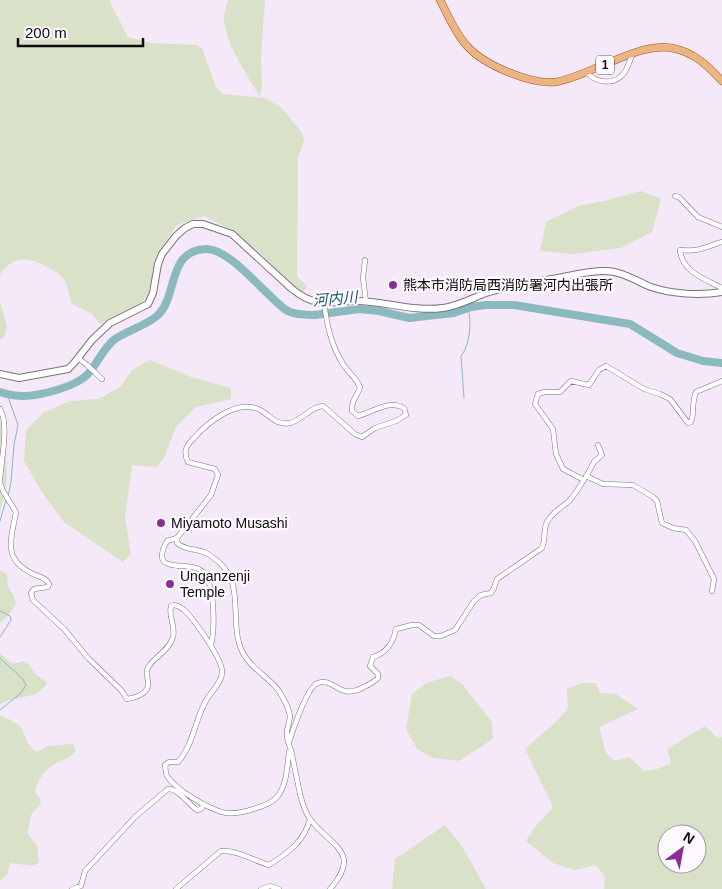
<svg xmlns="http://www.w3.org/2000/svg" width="722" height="889" viewBox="0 0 722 889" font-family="Helvetica,'Noto Sans JP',sans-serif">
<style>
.green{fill:#dae1c9;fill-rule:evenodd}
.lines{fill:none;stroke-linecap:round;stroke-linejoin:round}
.stream{stroke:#8ab9be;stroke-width:1}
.river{stroke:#8ab9be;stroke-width:8}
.street-casing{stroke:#7d7280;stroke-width:5.5}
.secondary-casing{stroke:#7d7280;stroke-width:8}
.primary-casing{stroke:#975823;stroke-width:8}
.street{stroke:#fff;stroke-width:4.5}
.secondary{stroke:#fff;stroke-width:6}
.primary{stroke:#ecb481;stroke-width:7}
.poi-dot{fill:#8e2c95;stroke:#fef8ff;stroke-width:2}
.labels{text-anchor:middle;stroke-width:4.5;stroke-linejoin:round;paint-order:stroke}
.shield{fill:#fef8ff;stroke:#575258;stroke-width:1}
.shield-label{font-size:12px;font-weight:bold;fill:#0f0b10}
.poi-label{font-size:14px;fill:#0f0b10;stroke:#fef8ff;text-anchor:start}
.water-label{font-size:15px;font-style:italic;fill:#17585f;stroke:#fef8ff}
</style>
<rect width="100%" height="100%" fill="#f5e8f8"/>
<path class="green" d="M0,0H109L128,37L152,43L197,45L202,48L215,85L222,94L266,98L282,108L302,133L304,140L298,158L297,276L307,286L302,295L260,253L228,228L204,216L177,225L157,254L149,293L140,304L100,324L92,314L72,304C69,296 68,284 63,278C60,274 54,271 50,269C31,257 13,254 0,275Z
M228,0H265L261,58L262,84L260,97C248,77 222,38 224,15C225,10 227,5 228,0Z
M641,191L661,199L652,232L621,248L573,254L540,251L546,222L578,206L604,201Z
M0,301L7,326L3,339H0Z
M150,360L191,377L231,388V399L196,407L176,427L164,458L157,467L132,465L125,517L131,554L123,562L64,522L43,494L24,461L26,430L43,413L70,401L99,399L121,386L132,370Z
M0,419L6,452L7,480L0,513Z
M0,571L7,574L8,586L14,597L16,603L13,609L0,624Z
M0,653C8,660 12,667 22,661L28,663L35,674L46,681L47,684L37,694L5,701L0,705Z
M450,676L462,684L492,722L493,739L459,761L433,758L417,749L406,729L412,694L426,683Z
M581,683H596L600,693L616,694L638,709L599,727L606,753L615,761L629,757L644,771L657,769L671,763L667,749L705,726L719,739L722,736V889H604L605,877L596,865L575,870L553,863L526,841L535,827L553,807L525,749L558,720L568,708L567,689ZM667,834H697V864H667Z
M0,715C7,718 16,722 21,728C27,738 26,744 36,752L48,746L73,744C74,746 75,749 75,751C73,758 60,760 55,764C45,770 36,781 35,792L39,797L41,803L31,815L28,832L29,836L37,845L39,862L34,866L10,863L7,875L0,881Z
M445,825L462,846L486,889H392L395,859Z"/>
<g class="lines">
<path class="stream" d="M7,394L18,425L14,445L11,482L8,497
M464,398L461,356C470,345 472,322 468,308
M0,521L6,500
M0,611L10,616L11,620L0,637
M0,658C6,665 24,677 26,685L21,693L0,710"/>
<path class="river" d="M0,392C7,394 15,396 23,396C39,396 75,387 87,375C98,364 102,349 115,339C127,331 149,324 158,315C178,296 167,251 205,249C229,247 266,296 286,310C296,316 305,314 315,315L359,309L379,311L409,318L454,313L471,307L486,305H514L630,324L677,353L703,361L722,363"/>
<g class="street-casing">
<path id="street" d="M586,72C596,83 615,86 624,73C628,68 630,60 632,55
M675,196L679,197L698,217L722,227
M722,242C704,247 701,252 680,250C682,272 705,279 722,288
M365,260L363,278L366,302
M324,303C327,325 331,345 343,364C348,372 356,378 360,387C358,396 351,399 352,411L358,416C373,412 390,399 404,408L406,415L396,421L375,428L362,437L355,434L323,406C312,406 302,420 290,423C276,426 270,415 260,410C237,398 207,423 193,439C186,446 183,452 188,462L215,469L218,475L211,495L177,538V543C185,551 198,548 208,554C213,557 222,564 225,569C241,589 232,620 239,643C246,670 274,677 283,698C286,703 289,711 290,716C290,722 286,729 287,735C287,740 289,745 291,750C294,764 297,779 300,794C302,802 305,812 310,819C330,846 363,852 330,889
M78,358L87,365L102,379
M0,409C10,426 0,463 0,483L3,491L16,512C11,540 2,559 33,574C39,576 46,578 49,584L48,587L34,589L31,593L33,600L65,630L88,658L121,690L127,699C134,698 143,695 147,689C150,684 146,676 147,670C150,659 169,652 173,637C176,626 168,617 171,606L174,605C178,606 181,607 184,610C194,619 223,660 222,672C222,682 212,691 207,699C195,718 194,744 178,762H169L165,765C166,769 165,773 167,776C176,790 210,810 226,813C238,815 270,806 277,797C287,785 287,767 289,752
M586,476L603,484L633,485L653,497L657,501L662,523L673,528L686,530L695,541L714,579L712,591
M586,477L594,462L602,455L598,445
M177,538L167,541C147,578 192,558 204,573C215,587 215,629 211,645
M289,742C293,730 307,686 318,683C334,677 339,700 362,688C368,685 373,683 378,678V674L370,666L373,657C387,653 393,643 396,629L412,625H419L434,636H441L455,630L474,601L481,595L491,593L494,588L497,579L542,548C546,539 543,530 547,522C553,512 559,509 567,503C574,497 579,487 584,480L563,469L556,454L553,429L535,404L538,394L545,392H560L571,381L589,385L599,370L606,366L644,389L660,394L670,399L688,423L691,422C695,412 691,404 696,392L722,381
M72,889L81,886L85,871L135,817L168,789C179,789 188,804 197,810L201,809L204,804
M176,889L221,851C238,850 252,860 269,865C288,853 304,842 310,819
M261,889L270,886L279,889"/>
</g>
<g class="secondary-casing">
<path id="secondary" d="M0,374L19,378L68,369L74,363L92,340L110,323L148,304L153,293L158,264L162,254L176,236L185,228L193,224H203L232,234L292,289C317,309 328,301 356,301C385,301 413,312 443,308C459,306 474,297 489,292C510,286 531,283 552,279C569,276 587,271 605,271C622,271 636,281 651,287C672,294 700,296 722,292"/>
</g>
<g class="primary-casing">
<path id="primary" d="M440,0C448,15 455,33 467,46C484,65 531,85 556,82C572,79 588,71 603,65C624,57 649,44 672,48C694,52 708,66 722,81"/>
</g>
<use href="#street" class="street"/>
<use href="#secondary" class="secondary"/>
<use href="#primary" class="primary"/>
</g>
<g class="poi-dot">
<circle cx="393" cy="285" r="5"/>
<circle cx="161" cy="523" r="5"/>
<circle cx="170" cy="584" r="5"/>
</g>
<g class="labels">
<rect class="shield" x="596" y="55.5" width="18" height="19" rx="4"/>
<g class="shield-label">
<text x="605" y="69">1</text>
</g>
<g class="poi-label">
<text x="403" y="290">熊本市消防局西消防署河内出張所</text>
<text x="171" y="528">Miyamoto Musashi</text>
<text x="180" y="581">Unganzenji<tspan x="180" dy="16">Temple</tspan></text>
</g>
<g class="water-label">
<text transform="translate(335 299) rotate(-5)" y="5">河内川</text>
</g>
</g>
<g transform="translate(682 849) rotate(32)"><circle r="24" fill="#fef8ff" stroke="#9e999f"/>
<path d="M0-4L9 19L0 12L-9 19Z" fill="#8e2c95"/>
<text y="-8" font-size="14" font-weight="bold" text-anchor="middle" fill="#0f0b10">N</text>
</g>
<path d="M18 38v8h125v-8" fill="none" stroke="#0f0b10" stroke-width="2.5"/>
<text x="25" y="38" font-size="15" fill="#0f0b10" stroke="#fef8ff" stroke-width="4" paint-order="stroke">200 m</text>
</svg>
